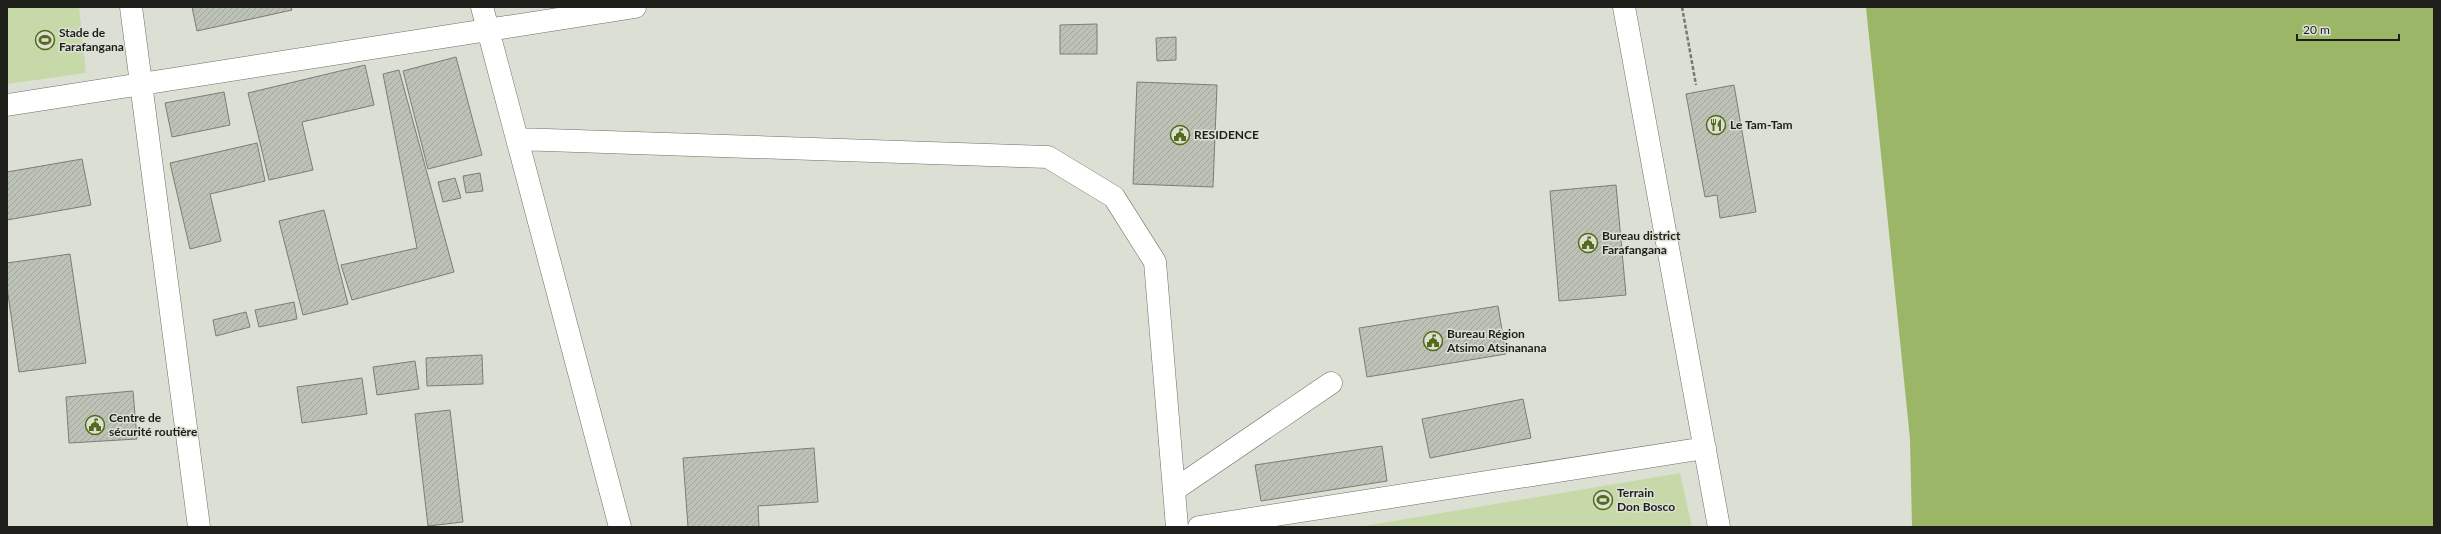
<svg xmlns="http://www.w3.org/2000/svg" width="2441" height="534" viewBox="0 0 2441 534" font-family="Lato,sans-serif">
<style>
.pitch{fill:#c7d9a8}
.water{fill:#9bb667}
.building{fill:url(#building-hatch);stroke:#7a7e73}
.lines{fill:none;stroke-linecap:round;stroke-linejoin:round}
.minor-casing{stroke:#6b6f64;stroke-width:23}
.path{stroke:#777a72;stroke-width:2.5;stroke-dasharray:4 2;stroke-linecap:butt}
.minor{stroke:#fff;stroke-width:22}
.labels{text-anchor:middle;stroke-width:3;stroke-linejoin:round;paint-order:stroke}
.poi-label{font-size:12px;font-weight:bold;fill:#1e1f1b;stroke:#dce0d4;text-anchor:start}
</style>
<defs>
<pattern id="building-hatch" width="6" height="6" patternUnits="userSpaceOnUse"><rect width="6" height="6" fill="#bdc2b6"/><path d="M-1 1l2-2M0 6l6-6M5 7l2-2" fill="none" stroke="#a2a69c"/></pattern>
</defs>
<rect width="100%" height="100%" fill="#dce0d4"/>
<path class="pitch" d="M7,7H79L86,73L7,84Z
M1680,473L1692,527H1358Z"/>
<path class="water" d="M1866,7H2434V527H1912L1910,439Z"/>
<path class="building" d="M192,7H291L292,10L197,31Z
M1097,24V54H1060V25Z
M1176,37V60L1157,61L1156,38Z
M456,57L482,155L428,169L403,71Z
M365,65L374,105L302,122L313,170L269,180L248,93Z
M399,70L454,272L352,300L341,265L417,248L383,74Z
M1137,82L1217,85L1213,187L1133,184Z
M1734,85L1756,212L1720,218L1717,195L1705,197L1686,94Z
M224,92L230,125L172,137L165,103Z
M257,143L265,181L210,194L221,241L190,249L170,163Z
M82,159L91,205L7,220V172Z
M480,173L483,191L466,193L463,176Z
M455,178L461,198L443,202L438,182Z
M1616,185L1626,295L1559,301L1550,191Z
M324,210L348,304L303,315L279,221Z
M70,254L86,363L19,372L7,287V263Z
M294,302L297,319L259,327L255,310Z
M1498,306L1506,354L1367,377L1359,328Z
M246,312L250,327L216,336L213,320Z
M482,355L483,384L427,386L426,358Z
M415,361L419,389L377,395L373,367Z
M362,378L367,414L302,423L297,387Z
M133,391L137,439L69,443L66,397Z
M1523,399L1531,438L1430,458L1422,419Z
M450,410L463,522L428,526L415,414Z
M1382,446L1387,481L1261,501L1255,465Z
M814,448L818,502L758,506L759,527H688L683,458Z"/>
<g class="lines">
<g class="minor-casing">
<path id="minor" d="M131,7L199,527
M482,7L620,527
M1624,7L1719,527
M7,105L635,7
M517,139L1048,157L1114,197L1155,262L1177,527
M1174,490L1331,383
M1199,527L1705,448"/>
</g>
<path class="path" d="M1682,7L1696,85"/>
<use href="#minor" class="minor"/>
</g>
<defs>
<g id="stadium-ring" transform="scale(1)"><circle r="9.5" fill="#dce0d4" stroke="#526a19" stroke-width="1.5"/><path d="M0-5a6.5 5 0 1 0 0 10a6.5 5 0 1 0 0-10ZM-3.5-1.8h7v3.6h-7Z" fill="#526a19"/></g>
<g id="restaurant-ring" transform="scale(1)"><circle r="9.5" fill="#dce0d4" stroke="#526a19" stroke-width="1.5"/><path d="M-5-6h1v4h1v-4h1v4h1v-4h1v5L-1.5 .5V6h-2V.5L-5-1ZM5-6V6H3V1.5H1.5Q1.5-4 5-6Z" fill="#526a19"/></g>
<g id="civic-ring" transform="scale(1)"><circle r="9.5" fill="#dce0d4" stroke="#526a19" stroke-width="1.5"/><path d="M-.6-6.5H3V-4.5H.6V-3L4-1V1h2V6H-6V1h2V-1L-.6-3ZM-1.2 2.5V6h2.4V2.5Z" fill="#526a19"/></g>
</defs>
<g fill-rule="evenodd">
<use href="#stadium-ring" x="45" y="40"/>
<use href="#restaurant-ring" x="1716" y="125"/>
<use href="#civic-ring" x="1180" y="135"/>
<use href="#civic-ring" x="1588" y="243"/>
<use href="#civic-ring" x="1433" y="341"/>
<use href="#civic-ring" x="95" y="425"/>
<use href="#stadium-ring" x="1603" y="500"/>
</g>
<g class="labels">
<g class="poi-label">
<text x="59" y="37">Stade de<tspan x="59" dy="14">Farafangana</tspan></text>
<text x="1730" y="129">Le Tam-Tam</text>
<text x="1194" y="139">RESIDENCE</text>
<text x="1602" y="240">Bureau district<tspan x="1602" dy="14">Farafangana</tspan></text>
<text x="1447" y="338">Bureau Région<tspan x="1447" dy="14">Atsimo Atsinanana</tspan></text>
<text x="109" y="422">Centre de<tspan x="109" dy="14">sécurité routière</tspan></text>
<text x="1617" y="497">Terrain<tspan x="1617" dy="14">Don Bosco</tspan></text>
</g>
</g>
<rect width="2441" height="534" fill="none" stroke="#1e1f1b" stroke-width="16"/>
<path d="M2297 34v6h102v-6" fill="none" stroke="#1e1f1b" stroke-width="2"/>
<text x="2303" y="34" font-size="12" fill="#1e1f1b" stroke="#dce0d4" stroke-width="3" paint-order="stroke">20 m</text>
</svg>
